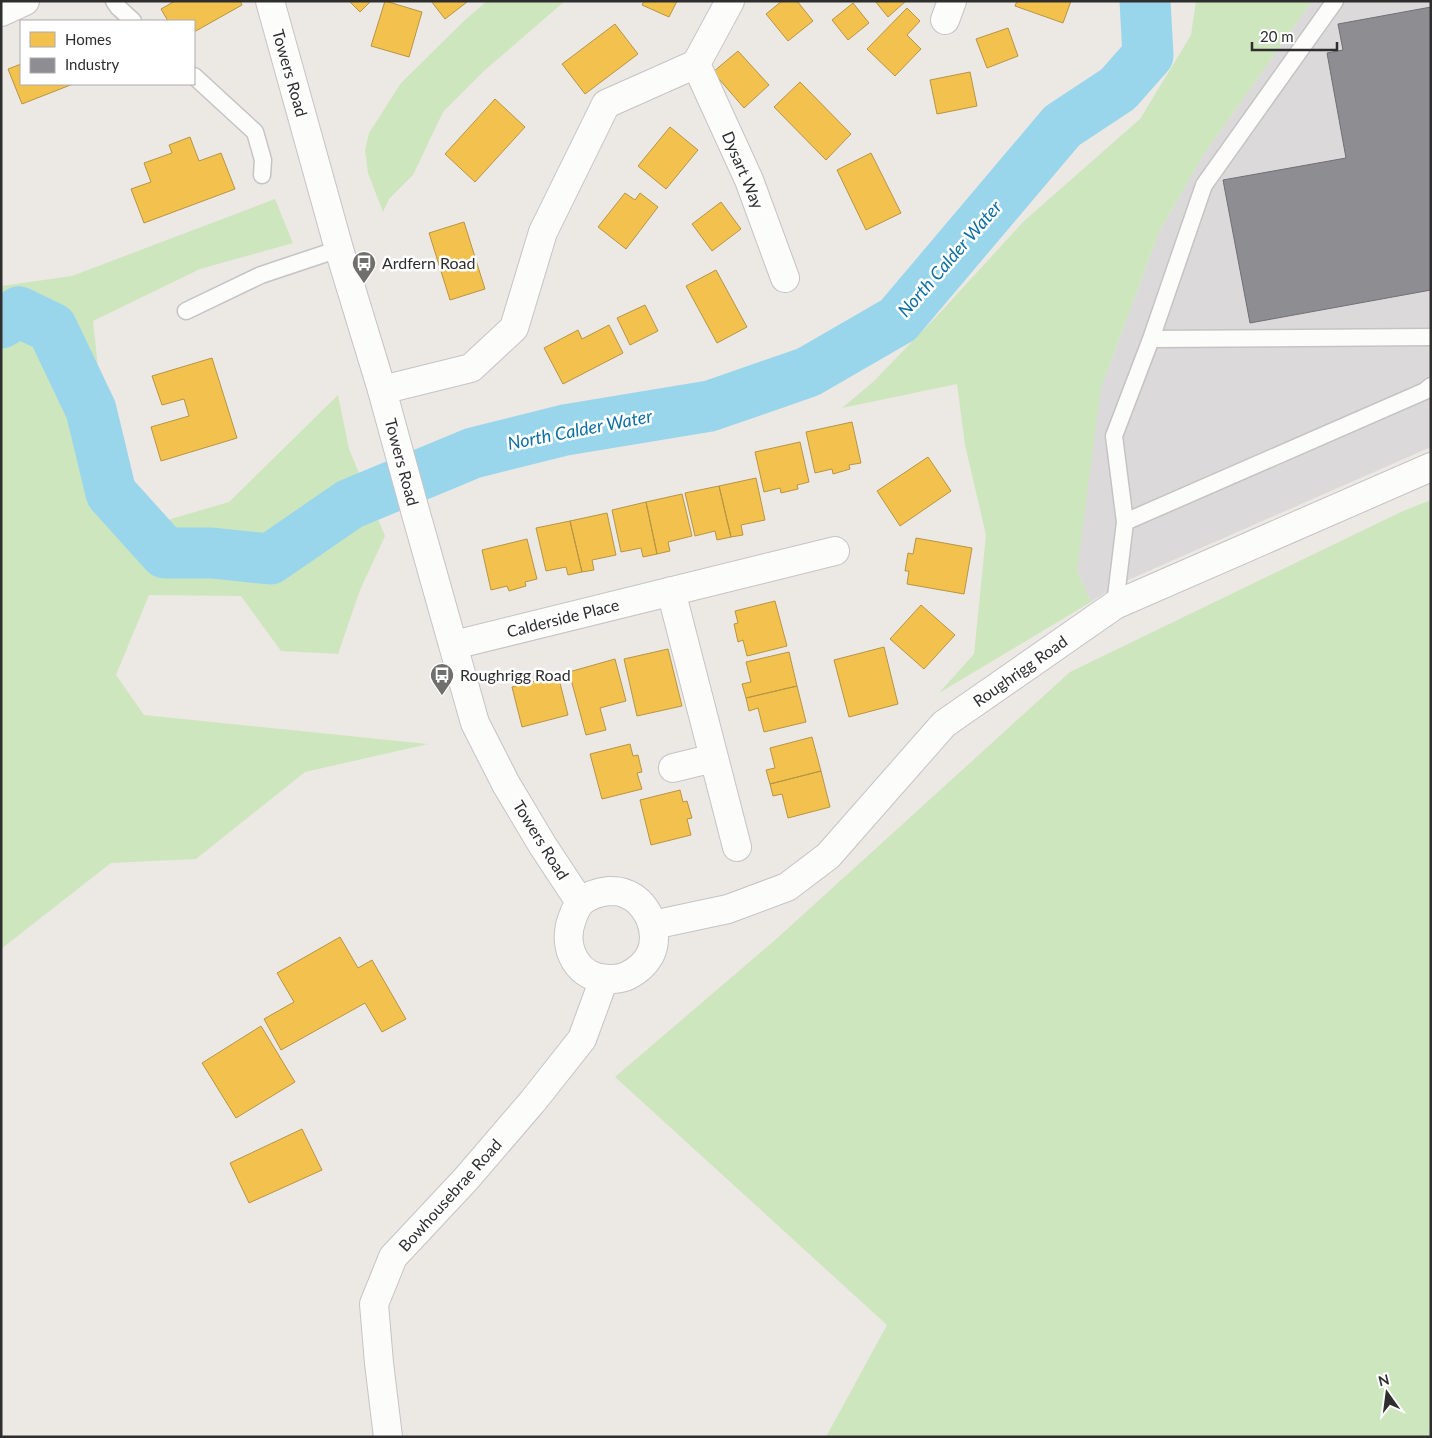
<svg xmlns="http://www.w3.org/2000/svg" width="1432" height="1438" viewBox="0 0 1432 1438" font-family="Lato,sans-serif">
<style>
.industrial{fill:#dcd9db}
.green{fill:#cee6be}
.homes{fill:#f2c14e;stroke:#b79544}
.industry{fill:#8d8d92;stroke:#707074}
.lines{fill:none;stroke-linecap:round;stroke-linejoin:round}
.river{stroke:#99d6ec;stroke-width:51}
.service-casing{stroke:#c5c4c5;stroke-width:19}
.minor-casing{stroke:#c5c4c5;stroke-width:30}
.tertiary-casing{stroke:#c5c4c5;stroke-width:30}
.service{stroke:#fcfcfb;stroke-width:16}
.minor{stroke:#fcfcfb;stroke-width:28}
.tertiary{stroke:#fcfcfb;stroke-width:28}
.labels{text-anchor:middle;stroke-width:5;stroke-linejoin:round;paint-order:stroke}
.street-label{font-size:16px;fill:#2e2e2e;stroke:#fff}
.poi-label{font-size:16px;fill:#2e2e2e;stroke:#fff;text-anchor:start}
.water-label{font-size:18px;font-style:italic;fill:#0d6fa3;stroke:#fff}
</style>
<rect width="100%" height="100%" fill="#ece8e4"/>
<path class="industrial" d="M1312,1H1431V447L1119,584L1091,602L1077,571L1088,455L1101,388L1159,232L1204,154Z"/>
<path class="green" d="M487,1H565L485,70L443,112L413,175L389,199L383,212L368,173L365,150L369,133L401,83L465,20Z
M1196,1H1312L1204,154L1159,232L1101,388L1077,571L1091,602L939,693L974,654L986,535L965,445L957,384L842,408L873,382L936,317L1024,221L1140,119L1191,35Z
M275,199L293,243L200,269L93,321L116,535L229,502L338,395L349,449L385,536L360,590L338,654L281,651L241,596L149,595L116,675L144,715L428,744L305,772L196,859L111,863L1,949V286L72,276Z
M1431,500V1437H826L887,1325L615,1077L774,941L1070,672L1403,511Z"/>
<path class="homes" d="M175,1H240L242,5L194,32V21H168L161,9Z
M349,1H371L360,12Z
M385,1L422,12L409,57L371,46Z
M431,1H467V2L445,19Z
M644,1H677L669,17L642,5Z
M782,1H797L813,21L788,41L766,14Z
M875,1H906L888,17Z
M1017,1H1071L1063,23L1015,6Z
M853,3L869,23L848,40L832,20Z
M907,8L920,21L907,35L921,49L895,76L867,49Z
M615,24L638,54L585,94L562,64Z
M1008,28L1018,56L987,68L976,39Z
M738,51L769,85L744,108L713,72Z
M21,64V84H73L22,104L8,69Z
M970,72L977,106L937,114L930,80Z
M800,82L851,134L826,160L774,107Z
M495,99L525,127L475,182L445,154Z
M670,127L698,150L666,189L638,166Z
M190,137L199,161L221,153L235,189L144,223L131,189L151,182L144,163L172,153L169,145Z
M871,153L901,213L866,230L837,170Z
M625,193L635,200L640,193L658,207L626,249L598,227Z
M721,202L741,229L712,251L692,224Z
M464,222L485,289L450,300L429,233Z
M716,270L747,327L717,343L686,286Z
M645,305L658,331L630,345L617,318Z
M609,325L623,353L563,384L544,348L578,330L582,339Z
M212,358L237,438L161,461L151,427L189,416L184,399L162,405L152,376Z
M852,422L861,463L849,465L850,469L833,474L832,469L815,473L806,432Z
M800,442L809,482L797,485L798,489L781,493L780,488L764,492L755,452Z
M928,457L951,491L900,526L877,491Z
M756,478L765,520L741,525L743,535L731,537L719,486Z
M719,486L731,537L717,540L715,531L695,536L685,493Z
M682,494L692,536L668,542L670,551L657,554L646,502Z
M646,502L657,554L643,557L641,548L621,552L612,510Z
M607,513L616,555L592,560L594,570L582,572L570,521Z
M570,521L582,572L568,575L566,567L546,571L536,528Z
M916,538L972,548L964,594L907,584L909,571H905L908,553L913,554Z
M527,539L537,579L525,582L526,586L509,591L507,586L491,590L482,550Z
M775,601L787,646L747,656L743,640L738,642L734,624L738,623L735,611Z
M921,605L955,635L924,669L890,639Z
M884,647L898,704L849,717L834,660Z
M668,649L682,706L637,716L624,659Z
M789,652L797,686L746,698L742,684L751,682L746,662Z
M615,659L626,701L600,708L606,730L586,735L569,672Z
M558,675L568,715L522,727L512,687Z
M797,686L806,722L764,732L758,708L749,711L746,698Z
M812,737L821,771L770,784L766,770L775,768L770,748Z
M630,744L633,756L638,755L642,772L637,773L642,789L602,799L590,754Z
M821,771L830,807L788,818L782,794L773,796L770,784Z
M680,790L683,802L687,801L692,818L687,819L691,835L651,845L640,800Z
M340,937L358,968L372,960L406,1019L382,1032L365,1003L281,1050L264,1019L294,1002L277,973Z
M261,1026L295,1082L236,1118L202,1063Z
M302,1129L322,1170L249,1203L230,1163Z"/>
<path class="industry" d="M1431,7V290L1250,323L1223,180L1346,158L1327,53L1343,50L1338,24Z"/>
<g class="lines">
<path class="river" d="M1,323L19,312L52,328L91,410L111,493L165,553H212L270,559L350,504L473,453L565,430L710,406L808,372L898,320L1062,126L1118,89L1148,55L1145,1"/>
<g class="service-casing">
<path id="service" d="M114,1L118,7L133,21
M194,76L255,132L263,160L262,175
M186,311L261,275L339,249
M1151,339L1431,337
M1125,522L1114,436L1151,339L1204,185L1335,1
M1115,605L1125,522L1425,391L1431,386"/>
</g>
<g class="minor-casing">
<path id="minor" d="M1,12L25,1
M945,20L952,1
M696,64L749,180L785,278
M382,390L471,368L514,328L543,232L606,104L696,64L730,1
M671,591L737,847
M454,645L835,551
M673,768L714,758
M653,925L728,909L787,887L828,856L944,724L1115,605L1431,467"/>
</g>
<g class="tertiary-casing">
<path id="tertiary" d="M270,1L339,249L382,390L416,514L475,723L506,784L543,846L580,902
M609,891C614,891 620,891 624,893C647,901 660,930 651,953C646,964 637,971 627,976C622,978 618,979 612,979C578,981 561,948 572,919C574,913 577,906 581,902C589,895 599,892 609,891Z
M388,1437L379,1363L374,1304L393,1257L466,1179L533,1101L582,1039L604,979"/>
</g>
<use href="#service" class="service"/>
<use href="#minor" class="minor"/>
<use href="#tertiary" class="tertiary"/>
</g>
<defs>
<g id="bus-pin" transform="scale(1.25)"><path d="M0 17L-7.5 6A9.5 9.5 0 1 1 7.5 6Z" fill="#706f6e" stroke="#fff"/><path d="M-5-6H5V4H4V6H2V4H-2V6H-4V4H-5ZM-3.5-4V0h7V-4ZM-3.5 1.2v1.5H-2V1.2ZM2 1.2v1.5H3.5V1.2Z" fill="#fff"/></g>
</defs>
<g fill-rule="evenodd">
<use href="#bus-pin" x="364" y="263"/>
<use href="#bus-pin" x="442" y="675"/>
</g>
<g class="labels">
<g class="street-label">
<text transform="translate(290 73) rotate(74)" y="6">Towers Road</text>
<text transform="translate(743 170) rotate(67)" y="6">Dysart Way</text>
<text transform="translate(402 462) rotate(75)" y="6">Towers Road</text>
<text transform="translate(563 618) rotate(-14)" y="6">Calderside Place</text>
<text transform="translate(1020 671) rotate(-35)" y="6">Roughrigg Road</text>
<text transform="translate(541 840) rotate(58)" y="6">Towers Road</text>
<text transform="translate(450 1195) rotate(-48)" y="6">Bowhousebrae Road</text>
</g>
<g class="poi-label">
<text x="382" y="269">Ardfern Road</text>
<text x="460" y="681">Roughrigg Road</text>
</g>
<g class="water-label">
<text transform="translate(950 259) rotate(-49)" y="6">North Calder Water</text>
<text transform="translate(580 430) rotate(-11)" y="6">North Calder Water</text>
</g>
</g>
<rect width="1432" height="1438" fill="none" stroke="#2e2e2e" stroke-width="5"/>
<rect x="20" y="20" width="175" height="65" fill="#ffffff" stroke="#ababab"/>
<rect x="30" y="32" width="25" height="15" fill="#f2c14e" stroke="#ababab"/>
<text x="65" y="45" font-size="15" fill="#2e2e2e">Homes</text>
<rect x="30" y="58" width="25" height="15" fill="#8d8d92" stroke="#ababab"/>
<text x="65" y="70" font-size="15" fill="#2e2e2e">Industry</text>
<g transform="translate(1387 1393) rotate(346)" stroke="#ffffff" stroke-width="4" paint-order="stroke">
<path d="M0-4L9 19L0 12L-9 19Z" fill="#2e2e2e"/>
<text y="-8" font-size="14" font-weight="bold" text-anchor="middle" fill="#2e2e2e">N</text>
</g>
<path d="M1252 42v8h85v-8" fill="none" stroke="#2e2e2e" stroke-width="2.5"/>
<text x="1260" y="42" font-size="15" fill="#2e2e2e" stroke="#ffffff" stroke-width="4" paint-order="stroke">20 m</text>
</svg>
